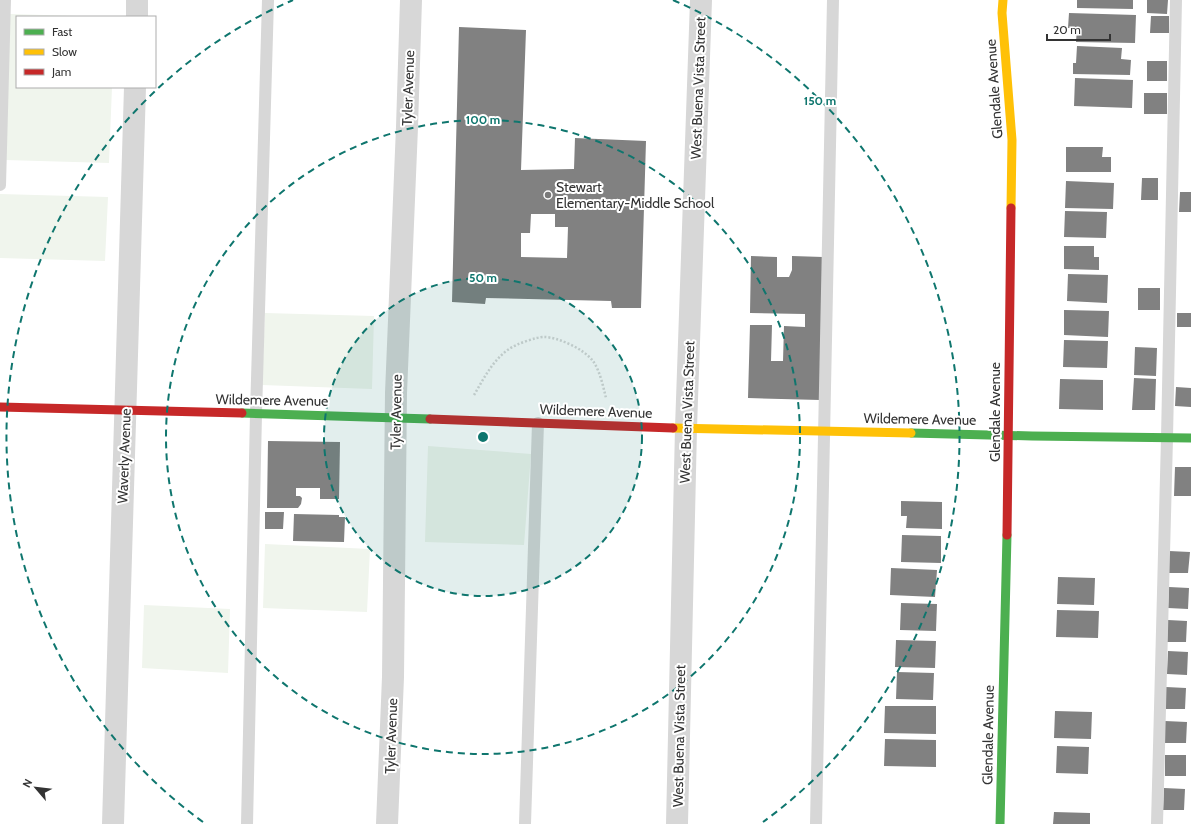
<svg xmlns="http://www.w3.org/2000/svg" width="1191" height="824" viewBox="0 0 1191 824" font-family="Cabin,sans-serif">
<style>
.green{fill:#f0f5ed}
.building{fill:#818181;fill-rule:evenodd}
.lines{fill:none;stroke-linecap:round;stroke-linejoin:round}
.path{stroke:#d6d6d6;stroke-width:2.5;stroke-dasharray:2 2;stroke-linecap:butt}
.lane{stroke:#d7d7d7;stroke-width:12}
.street{stroke:#d7d7d7;stroke-width:22}
.fast{stroke:#4caf50;stroke-width:9}
.slow{stroke:#ffc107;stroke-width:9}
.jam{stroke:#c62828;stroke-width:9}
.ring{fill:none;stroke:#0f766e;stroke-width:2;stroke-dasharray:7 5}
.poi-dot{fill:#7a7a7a;stroke:#fff;stroke-width:1.5}
.labels{text-anchor:middle;stroke-width:4;stroke-linejoin:round;paint-order:stroke}
.street-label{font-size:14px;fill:#333;stroke:#fff}
.poi-label{font-size:14px;fill:#333;stroke:#fff;text-anchor:start}
.centre{fill:#0f766e;stroke:#fff;stroke-width:2}
.ring-label{font-size:12px;text-anchor:middle;font-weight:bold;fill:#0f766e;stroke:#fff;stroke-width:4;stroke-linejoin:round;paint-order:stroke}
</style>
<rect width="100%" height="100%" fill="#fff"/>
<path class="green" d="M10,14L114,17H17V87H112L109,163L5,160Z
M0,194L108,197L105,261L0,258Z
M265,313L374,316L372,389L262,385Z
M428,446L531,454L524,545L425,542Z
M265,544L370,549L367,612L263,608Z
M144,605L230,609L228,673L142,668Z"/>
<path class="building" d="M1077,0H1133V9L1077,8Z
M1147,0H1168L1167,14L1147,13Z
M1069,13L1136,15L1135,43L1076,42L1077,28H1068Z
M1151,16H1169V33H1150Z
M459,27L526,30L521,170L574,169L575,138L646,141L641,308H612L611,301L486,298L485,304L452,302ZM531,214H555V227H568L567,258L521,257V233H530Z
M1077,46L1122,48L1121,59L1131,60L1130,75L1073,74V63H1076Z
M1147,61H1167V81H1147Z
M1075,78L1133,80L1132,108L1074,106Z
M1144,93H1167V114H1144Z
M1066,147H1103L1102,157H1111V172H1066Z
M1142,178H1158V200H1141Z
M1066,181L1114,183L1113,209L1065,208Z
M1180,192H1191V212H1179Z
M1065,211L1107,212L1106,238L1064,237Z
M1064,246H1094V257H1099V270L1064,269Z
M751,256L777,257V277H789L792,270V256L823,257L820,400L748,398L750,325H772L771,361H783L784,326L805,327V314L750,313Z
M1068,274L1108,275L1107,303L1067,301Z
M1138,288H1160V310H1138Z
M1064,310L1109,311L1108,337L1064,335Z
M1177,313H1191V327H1177Z
M1064,340L1108,341L1107,368L1063,367Z
M1135,347L1157,348L1156,376L1134,375Z
M1134,378L1156,379L1155,410H1132Z
M1060,379L1103,380V410L1059,409Z
M1176,387L1191,388V407L1175,406Z
M268,441L340,442L339,499H320V488H296V496H300L302,498L301,504L298,508H267Z
M1175,467H1191V496H1174Z
M901,501L942,502V529L906,528L907,516H901Z
M265,512H284L283,529H265Z
M294,514L339,515V517H345L344,542L293,541Z
M902,535L941,536V563L901,562Z
M1169,551L1190,552L1188,573H1169Z
M891,568L937,570L935,597L890,595Z
M1058,577L1095,578L1094,605L1057,604Z
M1169,587L1189,588L1188,609L1168,608Z
M901,603L937,604L936,631L900,630Z
M1057,610L1099,611L1098,638L1056,637Z
M1168,620L1187,621L1186,642H1167Z
M896,640L936,641L935,668L895,667Z
M1168,651L1188,652L1187,675L1167,674Z
M897,672L934,673L933,700L896,699Z
M1166,687L1186,688L1185,709H1166Z
M885,706H936V734L884,733Z
M1055,711L1092,712L1091,739L1054,738Z
M1165,721L1187,722L1186,743H1165Z
M885,739L936,740V767L884,766Z
M1057,746L1089,747L1088,774L1056,773Z
M1165,755H1186V776H1165Z
M1164,788L1185,789L1184,810H1163Z
M1054,812L1090,813V824H1053Z"/>
<g class="lines">
<path class="path" d="M474,395C484,378 493,360 509,349C516,344 536,337 544,337C558,337 584,349 593,361C600,371 603,386 606,398"/>
<path class="lane" d="M0,185L5,0
M247,824L256,414L268,0
M525,824L538,423
M816,824L833,0
M1157,824L1167,438L1176,0"/>
<path class="street" d="M137,17V0
M113,824L135,87
M387,824L393,677L396,393L407,127L411,0
M677,824L686,428L701,0"/>
<path class="fast" d="M242,413L430,419
M911,433L1032,436L1191,438
M1000,824L1007,535"/>
<path class="slow" d="M1003,0L1002,13L1012,140L1011,208
M673,428L911,433"/>
<path class="jam" d="M0,407L242,413
M430,419L673,428
M1007,535L1011,208"/>
</g>
<circle cx="483" cy="437" r="159" fill="#0f766e" fill-opacity=".12"/>
<g class="ring">
<circle cx="483" cy="437" r="159"/>
<circle cx="483" cy="437" r="317"/>
<path d="M203 822A476 476 0 0 1 293 0M673 0A476 476 0 0 1 763 822"/>
</g>
<circle class="poi-dot" cx="548" cy="195" r="4"/>
<g class="labels">
<g class="street-label">
<text transform="translate(408 88) rotate(-88)" y="5">Tyler Avenue</text>
<text transform="translate(698 88) rotate(-88)" y="5">West Buena Vista Street</text>
<text transform="translate(994 89) rotate(-94)" y="5">Glendale Avenue</text>
<text transform="translate(272 400) rotate(1)" y="5">Wildemere Avenue</text>
<text transform="translate(596 411) rotate(2)" y="5">Wildemere Avenue</text>
<text transform="translate(396 412) rotate(-89)" y="5">Tyler Avenue</text>
<text transform="translate(687 412) rotate(-88)" y="5">West Buena Vista Street</text>
<text transform="translate(995 412) rotate(-90)" y="5">Glendale Avenue</text>
<text transform="translate(920 419) rotate(1)" y="5">Wildemere Avenue</text>
<text transform="translate(124 456) rotate(-88)" y="5">Waverly Avenue</text>
<text transform="translate(988 735) rotate(-89)" y="5">Glendale Avenue</text>
<text transform="translate(391 736) rotate(-88)" y="5">Tyler Avenue</text>
<text transform="translate(679 736) rotate(-89)" y="5">West Buena Vista Street</text>
</g>
<g class="poi-label">
<text x="556" y="192">Stewart<tspan x="556" dy="16">Elementary-Middle School</tspan></text>
</g>
</g>
<circle cx="483" cy="437" r="6" class="centre"/>
<g class="ring-label">
<text x="820" y="105">150 m</text>
<text x="483" y="124">100 m</text>
<text x="483" y="282">50 m</text>
</g>
<rect x="16" y="16" width="140" height="72" fill="#ffffff" stroke="#adadad"/>
<rect x="24" y="29" width="20" height="6" fill="#4caf50" stroke="#adadad"/>
<text x="52" y="36" font-size="12" fill="#333333">Fast</text>
<rect x="24" y="49" width="20" height="6" fill="#ffc107" stroke="#adadad"/>
<text x="52" y="56" font-size="12" fill="#333333">Slow</text>
<rect x="24" y="69" width="20" height="6" fill="#c62828" stroke="#adadad"/>
<text x="52" y="76" font-size="12" fill="#333333">Jam</text>
<g transform="translate(36 788) rotate(298)" stroke="#ffffff" stroke-width="3" paint-order="stroke">
<path d="M0-3L7 15L0 10L-7 15Z" fill="#333333"/>
<text y="-6" font-size="11" font-weight="bold" text-anchor="middle" fill="#333333">N</text>
</g>
<path d="M1047 34v6h63v-6" fill="none" stroke="#333333" stroke-width="2"/>
<text x="1053" y="34" font-size="12" fill="#333333" stroke="#ffffff" stroke-width="3" paint-order="stroke">20 m</text>
</svg>
